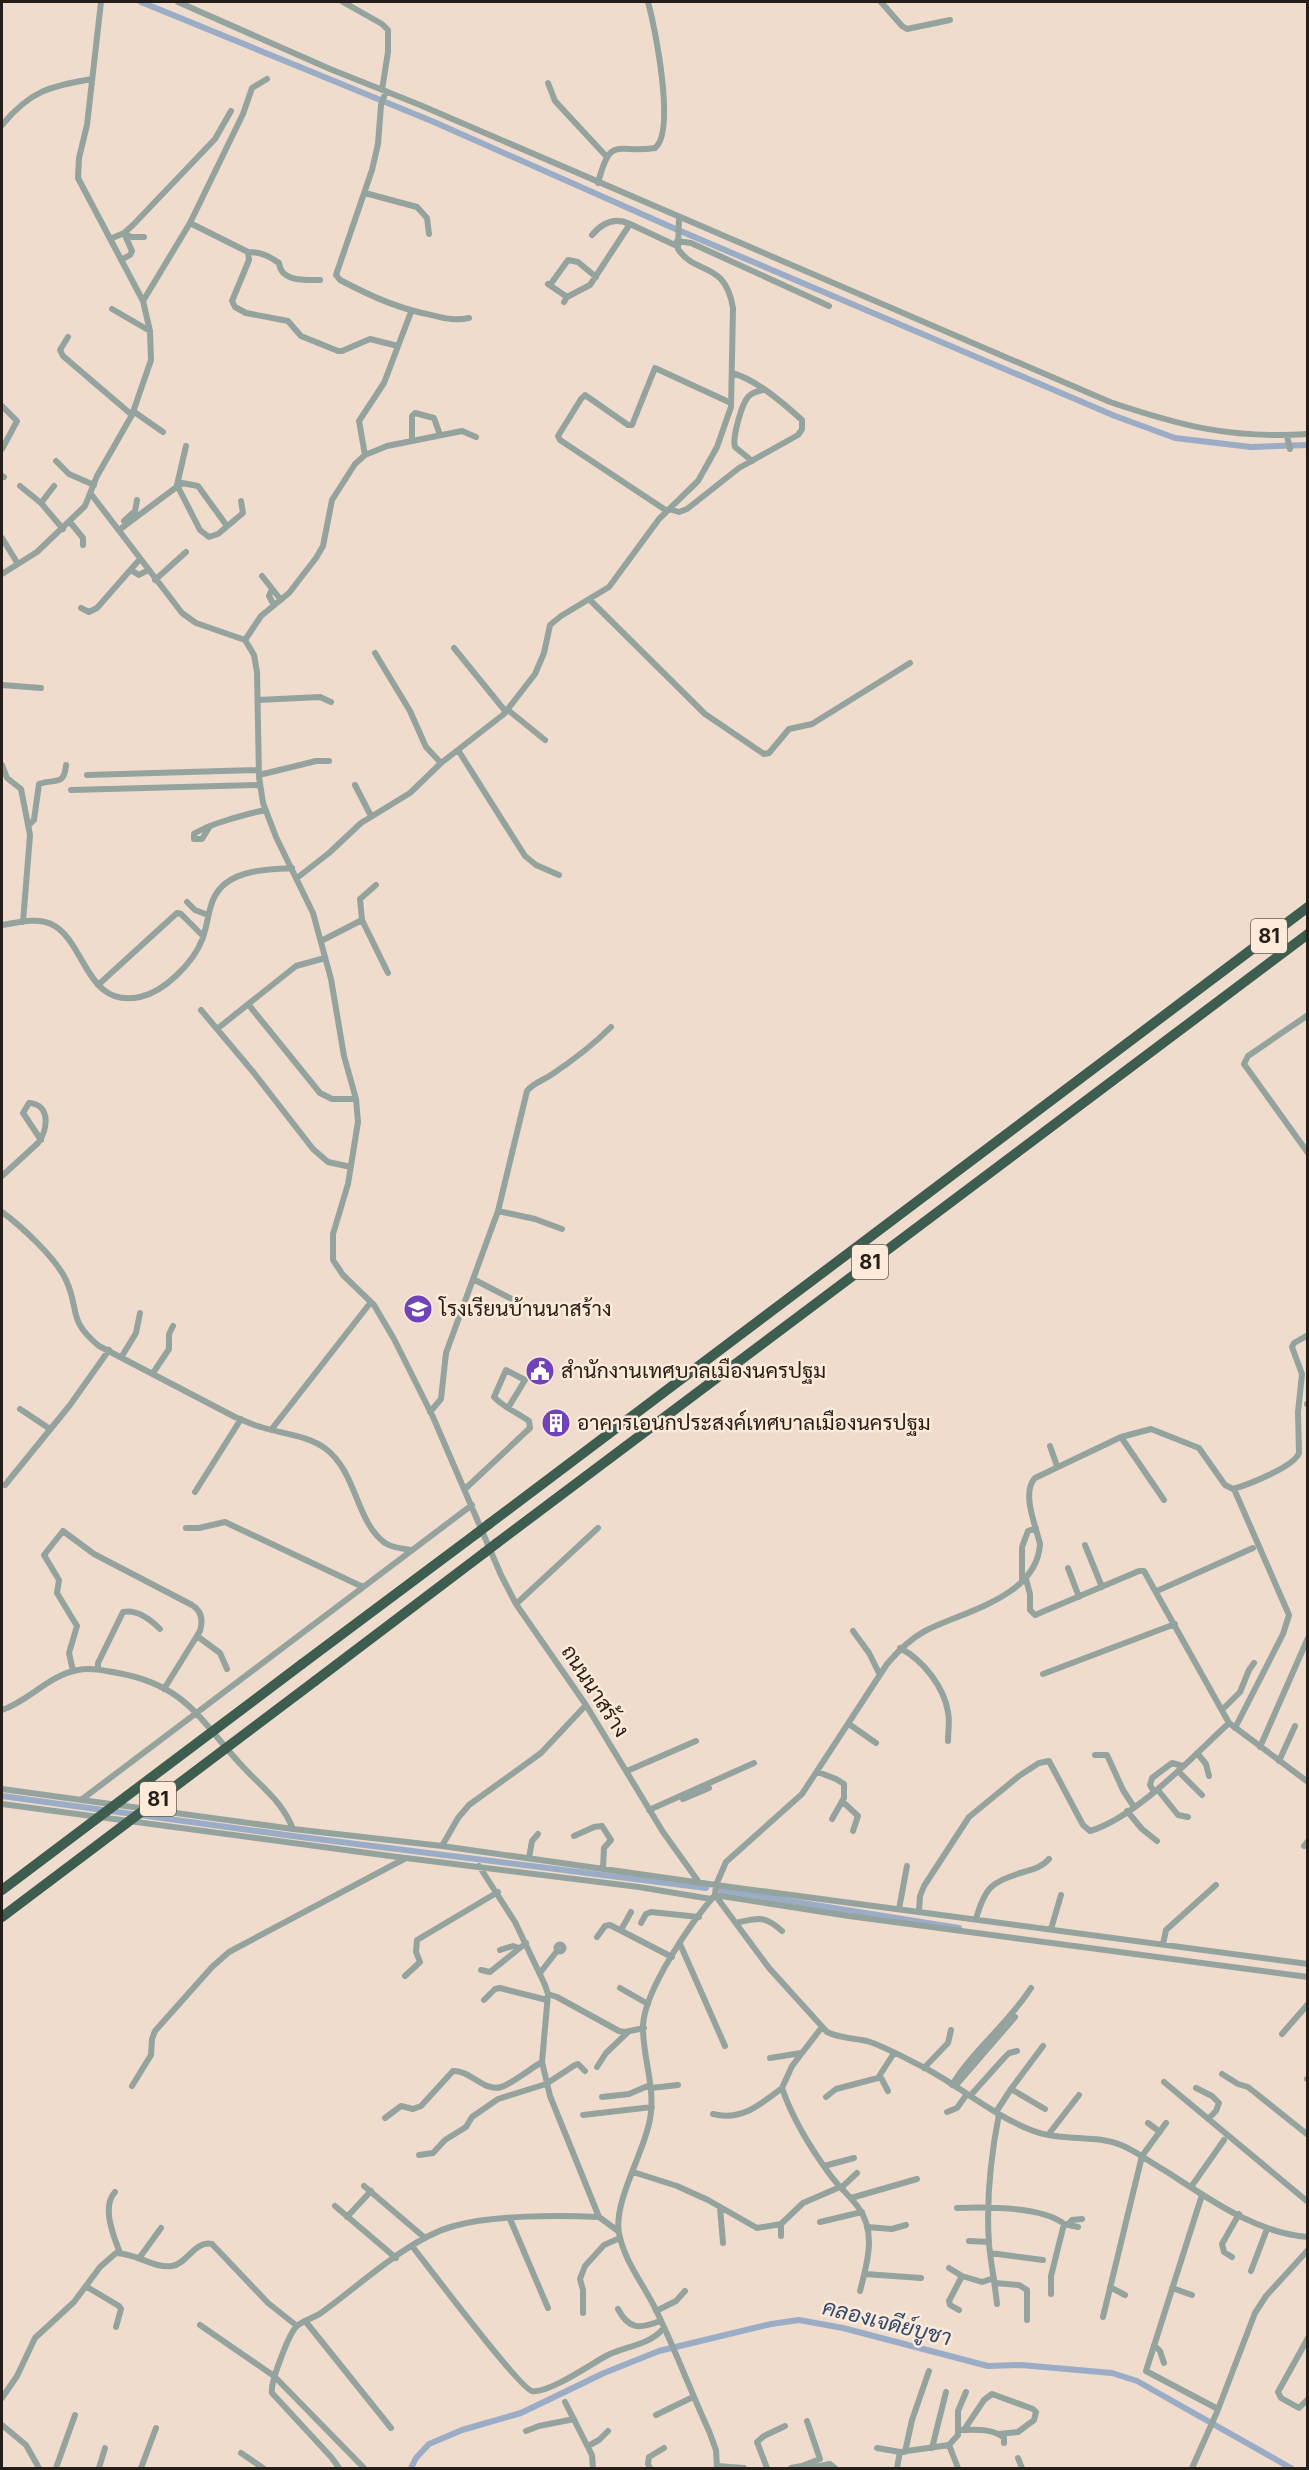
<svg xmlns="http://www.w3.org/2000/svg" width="1309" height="2470" viewBox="0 0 1309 2470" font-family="Inter,Sarabun,sans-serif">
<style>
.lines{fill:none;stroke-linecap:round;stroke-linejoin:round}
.canal{stroke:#9bacc7;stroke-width:6}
.street{stroke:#94a39d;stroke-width:6}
.highway{stroke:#3d5d51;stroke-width:10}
.highway-bridge{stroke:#3d5d51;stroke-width:10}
.labels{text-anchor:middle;stroke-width:5;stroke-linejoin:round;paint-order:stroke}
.shield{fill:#fdead9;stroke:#665b52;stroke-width:1.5}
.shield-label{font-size:20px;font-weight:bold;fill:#251e18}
.poi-label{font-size:21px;fill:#251e18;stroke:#fdead9;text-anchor:start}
.street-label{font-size:21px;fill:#251e18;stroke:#fdead9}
.water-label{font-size:22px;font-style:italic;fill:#304a70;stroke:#fdead9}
</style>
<rect width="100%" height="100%" fill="#f0dccc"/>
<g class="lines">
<path class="canal" d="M141,2L434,122L671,227L1115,416L1175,438L1251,447L1308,445
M2,1796L293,1836L706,1888
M721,1890L959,1928
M411,2468L416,2458L429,2444L462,2430L521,2413L604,2373L659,2351L771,2324L799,2320L843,2328L988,2366L1021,2365L1112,2373L1137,2381L1291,2468"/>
<path class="street" d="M178,2L330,69L420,105L1110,402C1181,426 1231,439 1308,434
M343,2L382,24L388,30V52L382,90
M881,2L902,26L907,29L950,20
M548,83L555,101L606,156
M386,91L381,105L378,144L372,170L336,275L340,280C367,294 392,306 422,313C439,316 451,322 469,318
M2,125C30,91 50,86 92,79
M598,183C611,134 616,154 655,148C676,132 655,27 648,2
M365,193L417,207L427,218L429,234
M190,223L248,252L249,260L232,301L235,307L246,313L288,321L301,336L338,351H342L370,339L398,346
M124,234L132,237H144
M592,235C602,223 615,217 630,224
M110,239L124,233L133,225L215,139L231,111
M677,241L691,243L829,306
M248,252C261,252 269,256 279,263C281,282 305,280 320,280
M121,260L130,255L132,251L124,233
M548,284L567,297
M550,285L568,260L578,262L596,277
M143,301L190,223L243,114L252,88L267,79
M564,302L567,297L590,285L630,224L677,246
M112,309L150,331
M68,337L60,350L63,356L132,415
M2,406L17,421L2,449
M133,411L163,432
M1287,436L1290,449
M412,441V416L415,413L434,418L440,435
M186,446L177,485L200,530L209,537L218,534L243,513L241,501
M365,455L387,446L462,431L476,437
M56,461L69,474L94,485
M752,461L735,447C732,438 742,402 749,396C753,392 758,391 763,390
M2,476L4,477
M20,486L41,503L63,529
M91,494L182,613L196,623L245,640L254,655L257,672L259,777L263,803L276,837L313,913L331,979L344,1056L356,1099L358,1122L348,1184L333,1234V1260L343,1275L374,1305L394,1339L433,1417L501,1575L516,1604L586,1705L663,1832L698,1881
M41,503L54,486
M669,509L679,512L687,509L739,468L798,435L802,429V420C783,403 757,380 732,373
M667,511L560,440L558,436L581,399L585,395L628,425H632L655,368L731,403
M124,521L135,511L137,500
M70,522L83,538V545
M119,530L182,483L198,486L227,526
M2,538L18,564
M131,570L139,575L148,570
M2,574L37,552L85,506L97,476L132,415L151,360L150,331L143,301L78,178L79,158L87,125L101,2
M262,576L281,600
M155,580L186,552
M272,589L269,596L274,605
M590,600L705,714L764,754L769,753L789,729L812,724L910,663
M81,608L89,612L97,608L140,559
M245,640L261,616L289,593L316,558L323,546L332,500L355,464L365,455L359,421L384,383L411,312
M454,648L506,712
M375,653L410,711L426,747L441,763
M2,685L41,688
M258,700L320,697L331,702
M508,710L545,740
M458,750L525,856L536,865L559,875
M2,765L7,778L21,789L30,835L23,922
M87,775L259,770
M259,775L316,761H329
M355,785L371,816
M71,790L260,785
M29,825L34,820L39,784C55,778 64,787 66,765
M210,826L202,839H194V834C206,825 249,813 266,810
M297,878L329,853L361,823L410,793L441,763L504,714L535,674L544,653L550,625L561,616L609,587L659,519L698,481L717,447L731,407L733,308C725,260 696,276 678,249L679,218
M187,902L195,910L208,915
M362,920L360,899L376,885
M2,925C16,923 37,917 51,924C86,940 85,1009 140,997C164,992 193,963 202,940C210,920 207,897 226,883C245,869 269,870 292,868
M321,941L362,920L388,973
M325,958L296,966L217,1029L254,1073L313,1149L328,1162L351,1167
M98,985L177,913L181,914L203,936
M248,1004L320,1093L332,1099H356
M201,1010L217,1029
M1308,1015L1248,1056L1244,1064L1308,1153
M2,1176L38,1143C48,1130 51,1104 29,1103L23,1113L41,1140
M498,1211L535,1219L562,1229
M2,1212C21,1226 56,1258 66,1280C80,1310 67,1320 99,1346L235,1417C243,1420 252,1425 261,1427C282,1434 308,1435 326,1449C357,1473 356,1522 385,1543C393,1548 403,1549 412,1550
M473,1279L533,1310L544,1308
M1308,1335L1294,1343L1292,1347L1302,1374L1298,1412L1299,1453C1294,1467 1247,1485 1233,1489L1225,1485L1199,1448L1151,1429L1121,1437L1035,1478C1021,1493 1036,1526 1040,1544C1037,1597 964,1611 925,1631C910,1639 898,1651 887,1664L802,1794L726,1862L716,1885L715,1895L769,1968L827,2032C839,2038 853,2038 867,2041C886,2047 907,2059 925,2068C961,2087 993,2115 1031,2130C1060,2142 1095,2134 1121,2145C1136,2151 1150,2162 1164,2170C1208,2198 1255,2233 1308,2237
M122,1356L136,1333L140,1313
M153,1373L169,1349V1334L173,1326
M1307,1404H1308
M20,1409L50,1429
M430,1412L441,1399L446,1353L498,1211L527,1091C533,1083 542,1081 551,1075C572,1061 593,1045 611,1027
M271,1430L371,1302
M1121,1437L1164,1500
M1050,1446L1057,1466
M5,1485L70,1405L109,1350
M465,1489L530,1428L529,1421C518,1413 503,1407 494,1397L506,1370L525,1380L508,1408
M1234,1489L1289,1615L1283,1634L1235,1728
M195,1492L241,1419
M186,1528H199L225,1522L363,1587
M1085,1545L1102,1587
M1068,1568L1079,1597
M1026,1579L1030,1594V1610L1035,1615L1139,1571H1144L1229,1723L1308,1782
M1022,1582V1547L1028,1531L1036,1528
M1157,1591L1253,1548
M516,1604L598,1528
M853,1631L869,1653L880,1675
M197,1636L220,1653L227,1669
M900,1648C923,1660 944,1687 948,1712C950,1721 948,1731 948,1741
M98,1669V1663L123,1612C137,1609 151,1620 160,1629
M73,1671L69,1653L77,1626L57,1593L59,1580L44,1555L63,1531L94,1554L192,1605C202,1611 203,1621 200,1631L164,1689
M1043,1674L1175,1624
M2,1710C29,1701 49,1675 78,1670C91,1667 105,1671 118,1673C189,1686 201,1723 245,1769C264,1789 283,1803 293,1829
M1222,1710L1240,1692L1249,1670L1254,1663
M849,1724L876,1743
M1260,1747L1308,1638
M1197,1753L1206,1764L1209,1776
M1095,1755H1107L1123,1790L1134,1807
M1279,1761L1295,1726
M627,1771L696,1741
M1178,1771L1202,1795
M818,1772L836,1779L844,1784V1798L832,1819
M1022,1774L1039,1763L1049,1761L1083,1825L1090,1831C1137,1817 1193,1756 1229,1723
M2,1789L293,1829L442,1846L716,1885L1308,1964
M1158,1790L1178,1815L1188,1817
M1154,1792L1150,1785L1152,1778L1172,1763L1183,1766
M683,1799L709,1788
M81,1800L472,1505
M842,1801L858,1816L853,1831
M2,1804L405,1858
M649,1810L754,1763
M1127,1811L1142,1829L1157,1841
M574,1836L594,1827L602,1826L611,1840L604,1848L603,1868
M442,1846L458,1818L469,1805L541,1753L586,1705
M1304,1846L1308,1841
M529,1858L532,1841L538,1834
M479,1866L515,1922L545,1985L548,1994L542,2062L550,2096L599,2217L618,2231
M899,1909L907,1866
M919,1911L920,1896L924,1886L969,1817L1019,1776
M976,1919C985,1887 992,1881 1024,1872C1034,1869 1042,1867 1049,1859
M641,1923L646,1914L651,1912L699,1917
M736,1923C758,1918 764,1915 782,1931
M1051,1929L1061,1895
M621,1930L631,1912
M597,1937L605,1926L610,1925L672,1957
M680,1944L725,2046
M1163,1944L1166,1930L1216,1885
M556.5 1948a3.5 3.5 0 1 1 7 0a3.5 3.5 0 1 1-7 0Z
M500,1950L513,1946L519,1948
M481,1970L490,1972L526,1943
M540,1973L557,1951
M405,1976L420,1962L416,1952L417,1940L498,1892
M620,1988L648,2004
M548,1994L557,1997L619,2031L625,2032L644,2028
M484,2000L495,1989L500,1988L547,2000
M822,2027L792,2066L782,2088C793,2120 811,2149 831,2176C839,2187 850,2196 858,2207C877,2232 867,2264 860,2291
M1282,2034L1308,2004
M770,2058L801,2053
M597,2067L606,2053L628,2032
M924,2068L948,2043L951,2030
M1222,2074L1238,2084L1248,2087L1308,2135
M880,2076L888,2091
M1307,2079H1308
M1164,2082L1308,2202
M957,2084L1015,2017
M952,2085C974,2049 1008,2024 1031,1988
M132,2086L151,2055L152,2039L155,2031L212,1967L229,1952L406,1858L639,1887L711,1899
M651,2088L678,2085
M1196,2088L1212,2096L1219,2103L1216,2111L1208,2119
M1011,2089L1043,2046
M970,2096L1004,2058L1009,2053L1017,2051
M602,2097L629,2094L650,2085
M826,2097L836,2089L878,2078L894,2053
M947,2112L957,2108L967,2094
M996,2112L1011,2089L1045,2109
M713,2114C741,2121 760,2105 782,2088
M583,2115L652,2107
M385,2118L401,2106L413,2109L421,2106L453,2071C471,2070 483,2092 501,2087C510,2085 531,2068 542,2062
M1148,2123L1160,2132
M1048,2135L1079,2095
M419,2155L433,2153L445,2140L466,2127L472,2117L498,2099L546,2084L575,2065L578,2064L585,2071
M824,2166L854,2158
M633,2172L677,2186L708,2200L757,2228L781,2224L803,2203L840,2187
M364,2186L425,2238
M1191,2187L1224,2140
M841,2188L857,2173
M115,2192C101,2207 114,2237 120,2253
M1202,2195L1146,2371L1218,2409
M851,2198L917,2179
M335,2206L396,2258
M720,2207L723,2243
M957,2208C985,2207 1041,2206 1064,2224L1051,2276V2294
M347,2217L371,2191
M510,2219L548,2308
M820,2222L862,2212
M1064,2224L1078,2227
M1068,2224L1072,2220L1082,2219
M867,2227L892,2229L906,2225
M781,2236V2224
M969,2241L989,2242
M412,2246C427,2265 520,2389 532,2391C548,2394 591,2364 606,2356C625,2346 648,2346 663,2329
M990,2253L1043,2260
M140,2257L161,2228
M1232,2257L1224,2252L1222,2244L1239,2214
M949,2268L962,2276
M1251,2271L1267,2229
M865,2274L921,2278
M995,2283L1019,2285L1027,2290V2320
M87,2287L119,2306L121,2309L116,2327
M1110,2287L1125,2295
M1172,2288L1192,2295
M997,2304C995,2284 991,2264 989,2244C986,2201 991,2155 999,2114
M618,2309C629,2330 640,2329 660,2321
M959,2310L950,2305L949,2301L962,2276L982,2282L994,2278
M656,2311L676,2301L685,2291
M583,2313V2290L580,2279L585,2266L604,2245L620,2238
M1103,2317L1142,2156L1166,2123
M306,2322L391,2428
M200,2325L274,2376L364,2468
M1308,2338L1278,2392L1281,2398L1299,2408L1308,2399
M1154,2345L1160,2351L1164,2363
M2,2398L17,2376L35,2338L74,2302L100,2267L116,2253C135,2253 155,2269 172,2266C187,2264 195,2240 212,2244L268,2303L297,2326
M565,2402L592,2455L593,2468
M656,2415L693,2397
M2,2425L26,2445L39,2468
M961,2430C975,2430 993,2428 1004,2438V2443
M964,2430L984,2400L992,2394L1033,2409L1036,2412L1034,2420L1018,2432L999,2434
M526,2431L539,2426L574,2419
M949,2445L958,2468
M588,2446L599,2440L608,2431
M877,2448L900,2452L949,2445L958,2435V2411L966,2392
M932,2448L946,2392
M905,2452L912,2420L929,2371
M241,2453L263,2468
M1018,2458L1022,2468
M717,2466L744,2468
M802,2466L820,2459L807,2421
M56,2468L75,2415
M99,2468L105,2448
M141,2468L156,2428
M339,2468L332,2458L272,2393C270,2383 289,2333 297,2326C303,2320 314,2318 321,2313C359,2286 409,2238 454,2226C493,2215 558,2215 599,2217
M650,2468L648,2464L649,2457L664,2448
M717,2468L716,2450L709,2431C691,2392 675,2349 656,2310C644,2285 624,2261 619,2233C613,2202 645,2151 650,2119C656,2087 642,2056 643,2025C645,1989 692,1921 715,1895L849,1916L1308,1977
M767,2468L757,2442L764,2436L785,2426
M791,2468L802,2466L803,2468
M810,2468L830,2464L835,2468
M897,2468L900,2452
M1192,2468L1217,2412L1255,2313L1266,2296L1308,2250"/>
<path class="highway" d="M489,1524L1308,907
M497,1543L1308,934
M302,1664L476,1534
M315,1681L484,1553"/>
<path class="highway-bridge" d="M476,1534L489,1524
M484,1553L497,1543
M2,1890L302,1664
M2,1917L315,1681"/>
</g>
<defs>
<g id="school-disc" transform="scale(1.5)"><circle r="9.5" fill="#7143bb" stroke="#fdead9"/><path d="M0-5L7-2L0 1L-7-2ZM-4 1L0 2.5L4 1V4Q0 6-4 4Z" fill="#fff"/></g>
<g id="civic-disc" transform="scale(1.5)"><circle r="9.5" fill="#7143bb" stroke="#fdead9"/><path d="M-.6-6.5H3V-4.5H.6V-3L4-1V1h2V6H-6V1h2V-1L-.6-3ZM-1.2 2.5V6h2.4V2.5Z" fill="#fff"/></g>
<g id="building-disc" transform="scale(1.5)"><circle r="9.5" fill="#7143bb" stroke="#fdead9"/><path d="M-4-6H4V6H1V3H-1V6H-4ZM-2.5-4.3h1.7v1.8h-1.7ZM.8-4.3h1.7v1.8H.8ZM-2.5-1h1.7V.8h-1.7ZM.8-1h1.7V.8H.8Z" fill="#fff"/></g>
</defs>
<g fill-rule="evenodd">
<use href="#school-disc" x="418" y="1309"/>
<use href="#civic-disc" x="540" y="1371"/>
<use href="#building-disc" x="556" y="1423"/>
</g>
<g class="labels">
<g class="shield">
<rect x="1251" y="919" width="36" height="34" rx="4.5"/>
<rect x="852" y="1245" width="36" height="34" rx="4.5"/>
<rect x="140" y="1782" width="36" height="34" rx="4.5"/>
</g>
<g class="shield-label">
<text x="1269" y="943">81</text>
<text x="870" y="1269">81</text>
<text x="158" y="1806">81</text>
</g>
<g class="poi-label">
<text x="439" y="1316">โรงเรียนบ้านนาสร้าง</text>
<text x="561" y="1378">สำนักงานเทศบาลเมืองนครปฐม</text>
<text x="577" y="1430">อาคารเอนกประสงค์เทศบาลเมืองนครปฐม</text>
</g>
<g class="street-label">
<text transform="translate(595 1691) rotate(57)" y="7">ถนนนาสร้าง</text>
</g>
<g class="water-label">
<text transform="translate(887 2322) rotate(14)" y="8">คลองเจดีย์บูชา</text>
</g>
</g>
<rect width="1309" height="2470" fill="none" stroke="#251e18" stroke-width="6"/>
</svg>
